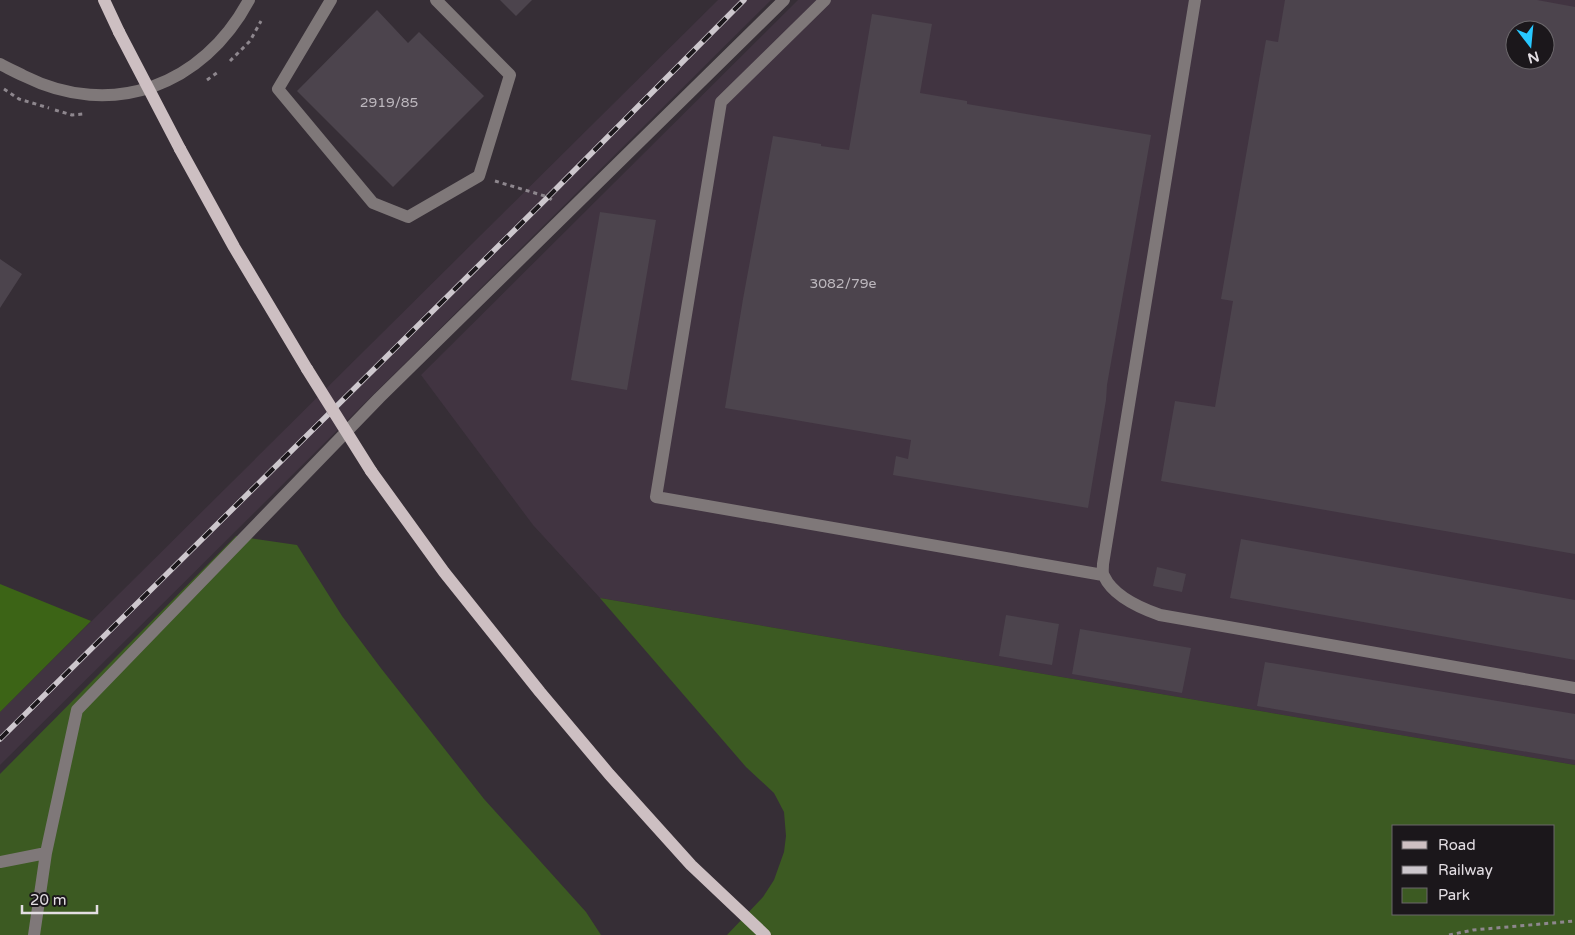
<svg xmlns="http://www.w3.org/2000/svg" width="1575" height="935" viewBox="0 0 1575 935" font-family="'Varela Round',sans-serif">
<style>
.built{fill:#413441;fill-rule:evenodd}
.green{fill:#3c5a22;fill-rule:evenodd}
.forest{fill:#3c6416}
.building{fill:#4c444d;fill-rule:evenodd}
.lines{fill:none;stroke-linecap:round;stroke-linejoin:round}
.path{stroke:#8e878e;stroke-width:3;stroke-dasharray:4 4;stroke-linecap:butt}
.minor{stroke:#7f7879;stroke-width:12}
.major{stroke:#cdbfc2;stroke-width:12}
.rail-casing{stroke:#cdc7cd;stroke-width:5.5}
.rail{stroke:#1b171b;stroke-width:4;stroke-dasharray:11;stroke-linecap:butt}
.major-bridge{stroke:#cdbfc2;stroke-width:12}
.labels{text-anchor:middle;stroke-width:4.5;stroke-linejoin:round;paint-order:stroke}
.number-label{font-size:14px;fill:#bdb8be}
</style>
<rect width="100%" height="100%" fill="#362e36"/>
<path class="built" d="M718,0H771L0,765V712Z
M798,0H1575V765L600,598L533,525L421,375ZM1515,30H1545V60H1515Z"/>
<path class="green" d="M236,536L297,545L342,616L380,667L484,799L586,912L601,935H0V774Z
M600,598L1575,765V935H727L763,897L774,880L784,852L786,836L784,812L774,793L746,767ZM1394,826H1554V914H1394Z"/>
<path class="forest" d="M0,584L91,621L0,712Z"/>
<path class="building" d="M500,0H532L516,16Z
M1285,0H1537L1575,7V554L1161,481L1175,401L1215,407L1233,301L1221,299L1266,40L1278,42ZM1515,30H1545V60H1515Z
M377,10L408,43L419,32L484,96L393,187L297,91Z
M872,14L932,24L920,93L967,101V104L1151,135L1107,385L1106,400L1088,508L893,475L896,456L908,459L911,440L725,408L743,299L773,136L821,144V146L849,150Z
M600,212L656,220L627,390L571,380Z
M0,259L22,274L0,308Z
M1241,539L1575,600V660L1230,598Z
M1157,567L1186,574L1182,592L1153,586Z
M1006,615L1059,624L1052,665L999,656Z
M1080,629L1191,648L1182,693L1072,674Z
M1265,662L1575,714V760L1257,706Z"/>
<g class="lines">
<path class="path" d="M230,61L250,41L261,21
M207,80L218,72
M4,89L19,99L49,108
M55,110L72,115L83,114
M495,181L548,197L553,201
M1449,935L1473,930L1575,921"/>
<path class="minor" d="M331,0L278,89L373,203L408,217L479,176L510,75L436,0
M825,0L721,102L656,497L1103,575
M1195,0L1103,564C1103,568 1102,573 1104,576C1113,596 1140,608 1160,615L1575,688
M0,64C7,68 16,72 24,76C112,120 203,86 249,0
M0,862L46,853L77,710L379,398L784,0
M34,935L46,853"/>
<path class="major" d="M104,0L119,32
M180,149L234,247L307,369
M371,471L444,572L540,692L609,774L691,865L765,935"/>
<g class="rail-casing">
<path id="rail" d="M0,739L548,197L744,0"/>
</g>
<use href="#rail" class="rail"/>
<path class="major-bridge" d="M119,32L180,149
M307,369L371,471"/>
</g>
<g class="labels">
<g class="number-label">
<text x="389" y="107">2919/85</text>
<text x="843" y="288">3082/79e</text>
</g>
</g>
<rect x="1392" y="825" width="162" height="90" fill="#1b171b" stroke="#6b676b"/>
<rect x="1402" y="841" width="25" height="8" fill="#cdbfc2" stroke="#6b676b"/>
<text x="1438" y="850" font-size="15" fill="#e3dee3">Road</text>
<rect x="1402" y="866" width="25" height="8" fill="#cdc7cd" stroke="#6b676b"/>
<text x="1438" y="875" font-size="15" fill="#e3dee3">Railway</text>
<rect x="1402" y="888" width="25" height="15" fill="#3c5a22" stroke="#6b676b"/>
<text x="1438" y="900" font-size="15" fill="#e3dee3">Park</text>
<g transform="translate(1530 45) rotate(164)"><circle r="24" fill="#1b171b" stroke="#6b676b"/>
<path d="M0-4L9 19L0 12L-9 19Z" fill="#28c8ff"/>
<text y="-8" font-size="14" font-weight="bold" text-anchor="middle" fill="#e3dee3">N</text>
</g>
<path d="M22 905v8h75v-8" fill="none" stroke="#e3dee3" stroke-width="2.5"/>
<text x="30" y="905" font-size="15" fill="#e3dee3" stroke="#1b171b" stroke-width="4" paint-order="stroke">20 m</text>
</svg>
